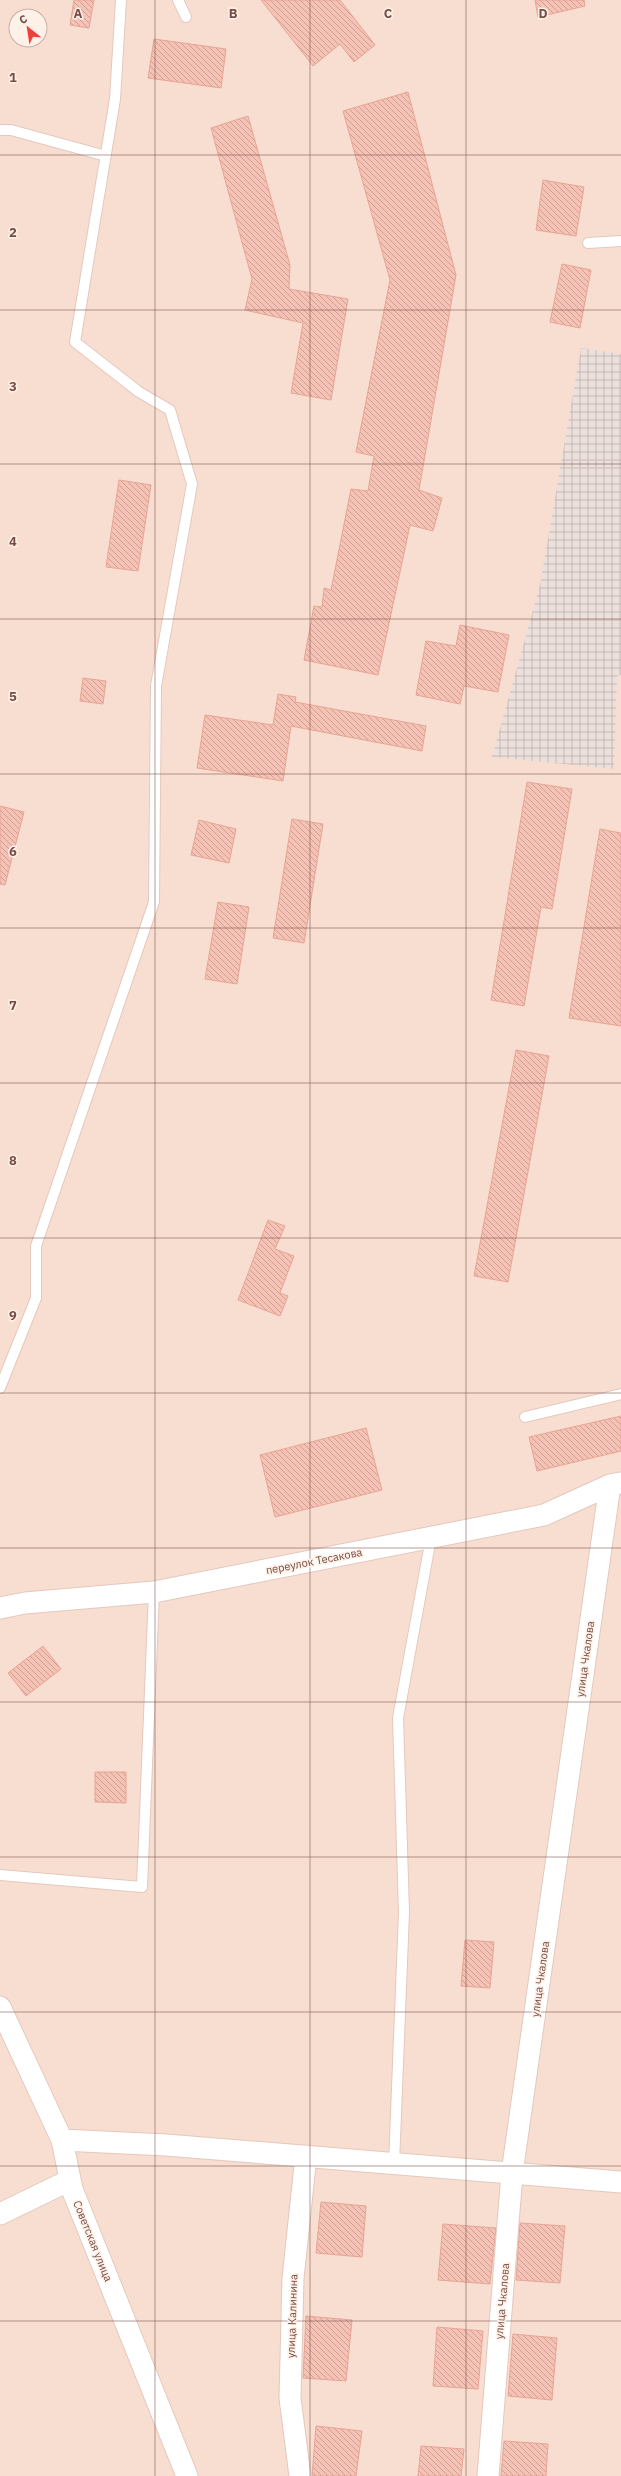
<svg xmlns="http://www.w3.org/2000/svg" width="621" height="2476" viewBox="0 0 621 2476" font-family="'IBM Plex Sans',sans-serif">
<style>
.residential{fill:#f8ded0;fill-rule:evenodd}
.industrial{fill:url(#industrial-grid)}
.building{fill:url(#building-back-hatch);stroke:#e8a495}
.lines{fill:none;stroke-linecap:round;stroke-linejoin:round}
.lane-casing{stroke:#e4c8be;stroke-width:12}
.street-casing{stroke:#e4c8be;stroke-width:23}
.lane{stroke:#fff;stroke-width:10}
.street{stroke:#fff;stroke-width:21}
.grid{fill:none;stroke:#754d46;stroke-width:1;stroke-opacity:0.55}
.labels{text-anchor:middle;stroke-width:3;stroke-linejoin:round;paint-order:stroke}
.street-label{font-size:11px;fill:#754d46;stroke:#fff1e7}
.grid-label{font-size:13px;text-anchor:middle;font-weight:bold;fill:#754d46;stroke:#fff1e7;stroke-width:3;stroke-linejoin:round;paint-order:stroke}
</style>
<defs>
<pattern id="industrial-grid" width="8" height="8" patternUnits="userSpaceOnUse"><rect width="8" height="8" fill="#ebe0db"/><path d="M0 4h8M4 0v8" fill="none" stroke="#c3b8b3"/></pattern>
<pattern id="building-back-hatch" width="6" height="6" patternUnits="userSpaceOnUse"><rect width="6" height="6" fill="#f5c2b5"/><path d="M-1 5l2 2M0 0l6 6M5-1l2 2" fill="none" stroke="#cba095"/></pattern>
</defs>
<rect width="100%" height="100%" fill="#feecdf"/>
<path class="residential" d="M0,0H621V2476H0ZM16,16H40V40H16Z"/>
<path class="industrial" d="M581,348L621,354V675L617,676L614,769L492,757L540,585Z"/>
<path class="building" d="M74,0H94L89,28L70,25Z
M261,0H340L375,45L354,62L340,44L313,66Z
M535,0H584L585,6L538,17Z
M154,39L226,49L221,88L148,78Z
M408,92L456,275L419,490L442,498L433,531L410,525L378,675L304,660L314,606L322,607L324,588L331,590L351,489L368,491L374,456L356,452L390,280L343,111Z
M248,116L290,265L289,289L348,299L331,400L291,393L303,323L245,310L252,279L211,128Z
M543,180L584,187L576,236L536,230Z
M562,264L591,270L580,328L550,322Z
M119,480L151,485L138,571L106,567Z
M460,625L509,635L498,692L464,686L460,704L416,695L426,641L456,646Z
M83,678L106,681L103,704L80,701Z
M278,694L296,697L295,702L426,726L422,751L291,726L283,781L197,768L205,715L273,725Z
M527,782L572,789L552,909L541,907L524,1006L491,1000Z
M0,806L24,812L5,885L0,884Z
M292,819L323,824L304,943L273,938Z
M199,820L236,829L229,863L191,855Z
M600,829L621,833V1026L569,1018Z
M218,902L249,907L237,984L205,979Z
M516,1050L549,1056L508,1282L474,1276Z
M268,1220L285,1226L275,1249L294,1256L280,1293L288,1296L280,1316L238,1300Z
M621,1416V1451L537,1471L529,1437Z
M366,1428L382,1490L275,1517L260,1455Z
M43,1646L61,1669L26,1696L8,1673Z
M95,1772H126V1803L95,1802Z
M465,1940L494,1942L490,1988L461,1986Z
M321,2202L366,2206L362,2257L316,2253Z
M520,2223L565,2226L560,2283L516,2280Z
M443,2224L496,2228L490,2284L438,2280Z
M306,2316L352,2320L346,2381L303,2378Z
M437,2327L483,2331L478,2389L433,2386Z
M513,2334L557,2338L552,2400L508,2396Z
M316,2426L362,2431L356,2476H312Z
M504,2441L548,2444L546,2476H501Z
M421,2446L464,2449L461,2476H418Z"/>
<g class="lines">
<g class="lane-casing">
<path id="lane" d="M178,0L186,17
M0,130H11L106,156
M588,243L621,241
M0,1388L36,1298V1246L154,902L156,686L192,484L170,410L139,392L75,342L115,99L121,0
M525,1417L621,1394
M0,1875L142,1887L154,1592
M394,2164L404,1912L398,1718L431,1538"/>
</g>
<g class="street-casing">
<path id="street" d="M0,1608L25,1603L154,1592L544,1515L610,1485L620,1483
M0,2007L62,2140L72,2189L187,2476
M62,2140L166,2145L621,2182
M0,2214L70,2180
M300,2476L290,2398L293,2278L306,2156
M488,2476L512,2173L610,1485"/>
</g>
<use href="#lane" class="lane"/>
<use href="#street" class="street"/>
</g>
<path class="grid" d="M155,0V2476M310,0V2476M466,0V2476M0,155H621M0,310H621M0,464H621M0,619H621M0,774H621M0,928H621M0,1083H621M0,1238H621M0,1393H621M0,1548H621M0,1702H621M0,1857H621M0,2012H621M0,2166H621M0,2321H621"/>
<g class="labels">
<g class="street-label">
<text transform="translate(314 1561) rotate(-11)" y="4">переулок Тесакова</text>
<text transform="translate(585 1659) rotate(-82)" y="4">улица Чкалова</text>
<text transform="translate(540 1979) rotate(-82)" y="4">улица Чкалова</text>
<text transform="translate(93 2241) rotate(68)" y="4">Советская улица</text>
<text transform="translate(502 2301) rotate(-85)" y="4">улица Чкалова</text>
<text transform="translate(292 2316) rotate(-88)" y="4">улица Калинина</text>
</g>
</g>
<g class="grid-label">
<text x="78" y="18">A</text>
<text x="233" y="18">B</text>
<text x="388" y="18">C</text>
<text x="543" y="18">D</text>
<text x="13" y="82">1</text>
<text x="13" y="237">2</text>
<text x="13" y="391">3</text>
<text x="13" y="546">4</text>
<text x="13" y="701">5</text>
<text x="13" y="856">6</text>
<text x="13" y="1010">7</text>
<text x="13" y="1165">8</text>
<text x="13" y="1320">9</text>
</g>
<g transform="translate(28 28) rotate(330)"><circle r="19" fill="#fff1e7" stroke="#c8afa7"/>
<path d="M0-3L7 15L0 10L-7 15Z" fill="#f0403c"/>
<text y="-6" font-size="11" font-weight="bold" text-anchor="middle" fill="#754d46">С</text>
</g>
</svg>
